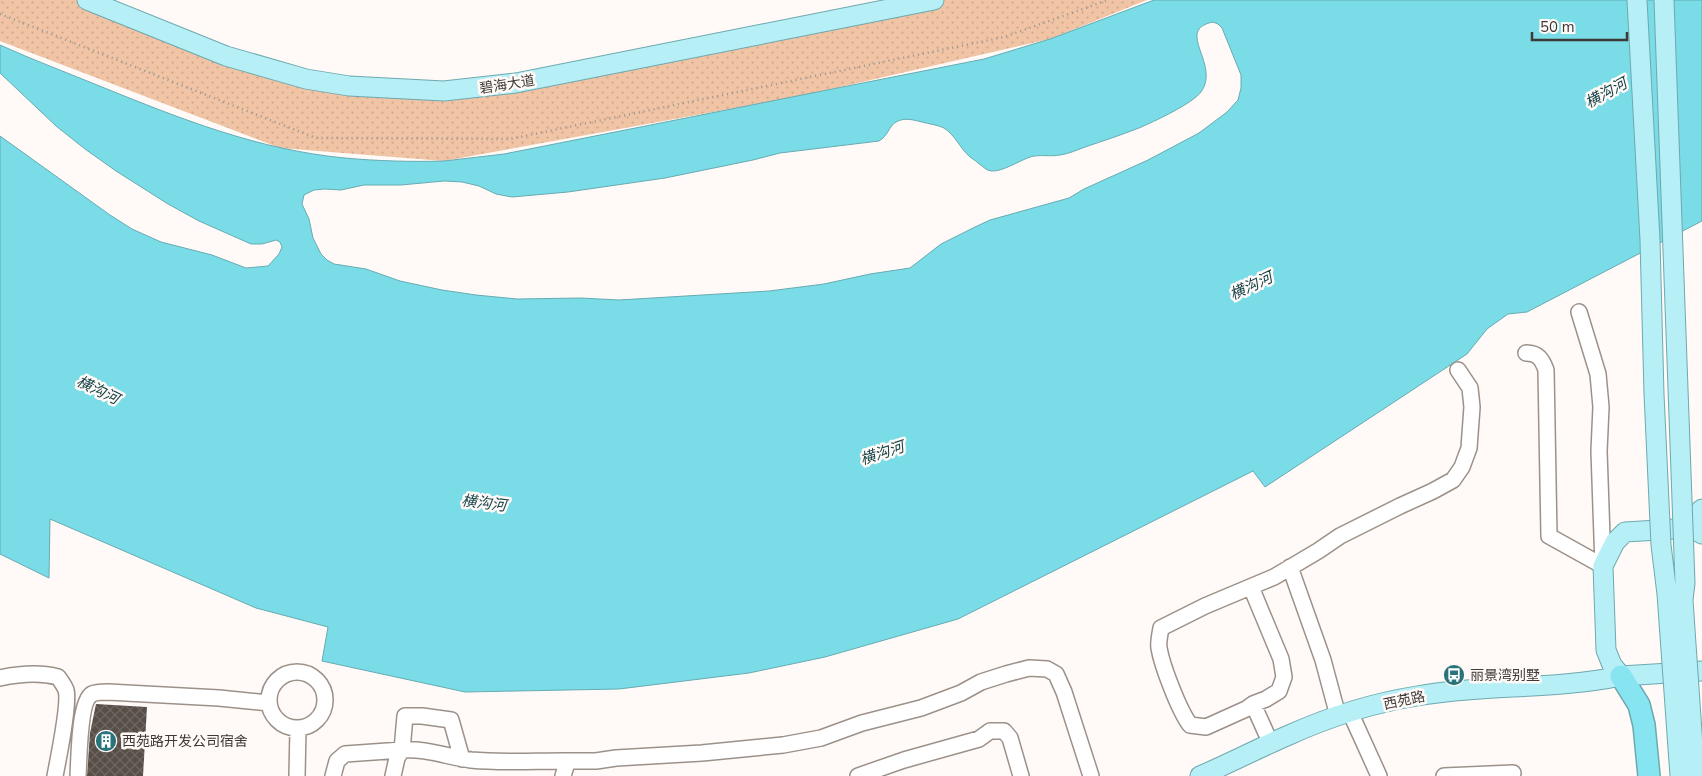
<svg xmlns="http://www.w3.org/2000/svg" width="1702" height="776" viewBox="0 0 1702 776" font-family="'Nunito Sans','Noto Sans SC',sans-serif">
<style>
.park{fill:url(#park-dots)}
.water{fill:#79dce7;stroke:#67abb2;fill-rule:evenodd}
.building{fill:url(#building-cross-hatch)}
.lines{fill:none;stroke-linecap:round;stroke-linejoin:round}
.minor-casing{stroke:#9c9189;stroke-width:18}
.major-casing{stroke:#6da9af;stroke-width:21}
.highway-casing{stroke:#6da9af;stroke-width:24}
.path{stroke:#999491;stroke-width:2.5;stroke-dasharray:1 4;stroke-linecap:butt}
.minor{stroke:#fff;stroke-width:15}
.major{stroke:#b6eff6;stroke-width:19}
.highway{stroke:#86e5f0;stroke-width:21}
.major-bridge-casing{stroke:#6da9af;stroke-width:21;stroke-linecap:butt}
.major-bridge{stroke:#b6eff6;stroke-width:19}
.labels{text-anchor:middle;stroke-width:5;stroke-linejoin:round;paint-order:stroke}
.street-label{font-size:14px;fill:#3e3936;stroke:#fffaf7}
.poi-label{font-size:14px;fill:#3e3936;stroke:#fffaf7;text-anchor:start}
.water-label{font-size:15px;font-style:italic;fill:#164448;stroke:#fffaf7}
</style>
<defs>
<pattern id="park-dots" width="8" height="8" patternUnits="userSpaceOnUse" patternTransform="scale(1.25)"><rect width="8" height="8" fill="#f0c4a4"/><path d="M2 2h.1M6 6h.1" fill="none" stroke="#cfa98e" stroke-width="1.8" stroke-linecap="round"/></pattern>
<pattern id="building-cross-hatch" width="8" height="8" patternUnits="userSpaceOnUse" patternTransform="scale(1.25)"><rect width="8" height="8" fill="#584e48"/><path d="M0 0l8 8M0 8l8-8" fill="none" stroke="#6e6661"/></pattern>
</defs>
<rect width="100%" height="100%" fill="#fffaf7"/>
<path class="park" d="M0,0H93L269,70L456,90L931,0H1147L1050,39L801,96L444,161L280,148L0,41Z"/>
<path class="water" d="M1154,0H1702V221L1527,312L1508,314L1487,329L1467,354L1265,487L1253,471L958,619L825,657L749,673L619,689L465,692L322,661L328,627L256,608L50,519L49,578L0,554V136L110,215L132,229L161,242L212,255L246,268L268,266L279,254L282,247L280,242L276,240L262,244H251L199,221L168,204L116,171L85,149L56,126L0,73V45C33,60 68,73 102,87C181,119 259,150 345,158C377,161 411,162 444,161C464,159 484,156 504,154L984,59L1050,39ZM1213,22L1218,24L1222,28L1241,75V88L1238,100L1227,112L1199,133L1148,160L1084,189L1069,198L990,220L975,227L941,244L910,268L870,274L824,284L769,291L619,300L581,298L517,299L476,295L442,290L400,281L366,269L334,264L327,260L321,254L313,238L309,219L302,204L304,195L314,190L325,189L341,190L364,185H401L444,181L462,182L479,186L496,194L512,197L568,192L665,178L753,160L780,153L879,141C888,136 889,126 896,122C905,117 913,120 922,122C929,124 938,125 944,128C955,135 960,148 969,156C972,159 975,160 978,163C983,166 985,170 991,171C1002,172 1019,161 1030,157C1040,154 1050,157 1060,155C1068,154 1077,150 1085,147C1103,141 1121,135 1139,128C1153,122 1192,104 1201,92C1221,64 1174,30 1213,22Z"/>
<path class="building" d="M96,704L147,707L143,776H87L90,733Z"/>
<g class="lines">
<g class="minor-casing">
<path id="minor" d="M1579,312L1598,374L1601,407L1599,451L1603,566
M1526,353C1538,353 1542,359 1546,370L1549,536L1603,566
M1290,567L1323,660L1338,716
M1251,587L1281,659L1284,677L1279,691L1266,699L1253,704L1246,709L1206,727L1190,725C1179,710 1162,666 1159,648C1158,642 1160,634 1161,628L1205,606L1274,577L1318,551L1340,536L1400,506L1433,491L1453,480L1462,467L1469,448L1472,407L1470,388L1458,370
M269 700a28 28 0 1 1 56 0a28 28 0 1 1-56 0Z
M0,678C19,674 39,672 58,677C61,681 64,685 66,690C70,703 58,760 55,776
M1253,704L1271,744
M1350,712L1379,776
M564,761H596L616,758L702,753L783,745L821,738L862,723L921,708L961,693L981,682L1006,674L1029,668L1047,669L1056,674L1064,692L1091,776
M78,776C79,761 79,701 92,694C96,692 103,692 108,692L219,698L269,703
M297,776L298,728
M333,776L337,761L345,754L402,750L405,716H422L451,720L462,759
M393,776L397,758L402,750C425,748 448,757 471,760C502,763 533,761 564,761L566,766L563,776
M858,776L904,760L979,739L990,731H1004L1010,738L1021,776
M1444,776L1513,773"/>
</g>
<g class="major-casing">
<path id="major" d="M87,0L226,56L306,79L349,86L444,91L516,83L934,0
M1692,528L1694,517L1702,509
M1702,534L1692,528L1625,532L1615,542L1603,566L1606,650L1612,665L1621,676L1702,671
M1200,776C1230,763 1259,748 1289,735C1329,717 1373,703 1417,696C1484,684 1554,690 1621,676"/>
</g>
<g class="highway-casing">
<path id="highway" d="M1621,676L1639,705L1644,725L1649,776"/>
</g>
<path class="path" d="M0,14L316,138L510,139L1004,37L1108,0"/>
<use href="#minor" class="minor"/>
<use href="#major" class="major"/>
<use href="#highway" class="highway"/>
<g class="major-bridge-casing">
<path id="major-bridge" d="M1637,0L1650,240L1654,394L1661,545L1667,594L1680,776
M1664,0L1685,583L1683,600L1695,776"/>
</g>
<use href="#major-bridge" class="major-bridge"/>
</g>
<defs>
<g id="bus-disc" transform="scale(1.125)"><circle r="9.5" fill="#2a737b" stroke="#fffaf7"/><path d="M-5-6H5V4H4V6H2V4H-2V6H-4V4H-5ZM-3.5-4V0h7V-4ZM-3.5 1.2v1.5H-2V1.2ZM2 1.2v1.5H3.5V1.2Z" fill="#fff"/></g>
<g id="building-disc" transform="scale(1.125)"><circle r="9.5" fill="#2a737b" stroke="#fffaf7"/><path d="M-4-6H4V6H1V3H-1V6H-4ZM-2.5-4.3h1.7v1.8h-1.7ZM.8-4.3h1.7v1.8H.8ZM-2.5-1h1.7V.8h-1.7ZM.8-1h1.7V.8H.8Z" fill="#fff"/></g>
</defs>
<g fill-rule="evenodd">
<use href="#bus-disc" x="1454" y="675"/>
<use href="#building-disc" x="106" y="741"/>
</g>
<g class="labels">
<g class="street-label">
<text transform="translate(507 84) rotate(-9)" y="5">碧海大道</text>
<text transform="translate(1404 700) rotate(-12)" y="5">西苑路</text>
</g>
<g class="poi-label">
<text x="1470" y="680">丽景湾别墅</text>
<text x="122" y="746">西苑路开发公司宿舍</text>
</g>
<g class="water-label">
<text transform="translate(1606 93) rotate(-29)" y="5">横沟河</text>
<text transform="translate(1251 286) rotate(-25)" y="5">横沟河</text>
<text transform="translate(98 390) rotate(26)" y="5">横沟河</text>
<text transform="translate(882 453) rotate(-18)" y="5">横沟河</text>
<text transform="translate(484 503) rotate(7)" y="5">横沟河</text>
</g>
</g>
<path d="M1532 32v8h95v-8" fill="none" stroke="#3e3936" stroke-width="2.5"/>
<text x="1540" y="32" font-size="15" fill="#3e3936" stroke="#fffaf7" stroke-width="4" paint-order="stroke">50 m</text>
</svg>
